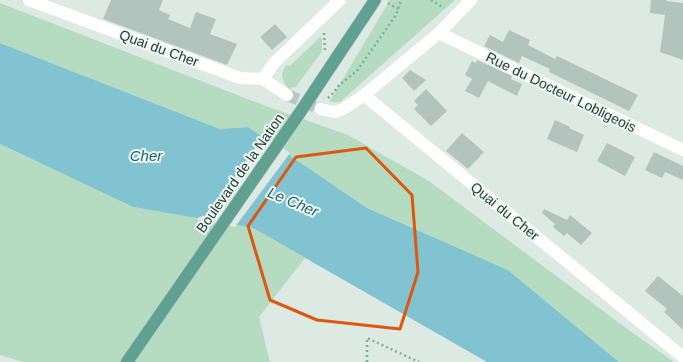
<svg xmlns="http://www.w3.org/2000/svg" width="683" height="362" viewBox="0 0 683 362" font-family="Arial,sans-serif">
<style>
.green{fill:#b5dcc0}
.water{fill:#82c3d2}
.pier{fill:#ddeae4}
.building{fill:#b2c4bd}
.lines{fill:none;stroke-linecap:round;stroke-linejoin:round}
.minor-tunnel{stroke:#b7c7c1;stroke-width:12;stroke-dasharray:12 6;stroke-linecap:butt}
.major-casing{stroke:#bcc4c2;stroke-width:13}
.path{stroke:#7caea0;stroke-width:2.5;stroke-dasharray:2 3;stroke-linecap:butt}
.minor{stroke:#fff;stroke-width:12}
.major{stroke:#60a192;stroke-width:12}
.marked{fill:none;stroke:#de570e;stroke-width:3;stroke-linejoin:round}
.labels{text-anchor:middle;stroke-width:4;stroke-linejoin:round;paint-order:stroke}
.street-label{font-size:14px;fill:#1e3933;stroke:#edf6f2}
.water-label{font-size:15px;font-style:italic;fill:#186376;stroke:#edf6f2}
</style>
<rect width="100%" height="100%" fill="#ddeae4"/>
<path class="green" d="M390,0H455L340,102H329Z
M0,3L266,106L348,135L429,181L626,328L674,362H619L508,270L367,208L248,127L220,129L0,43Z
M320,37L322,39V51L321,53L295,88L292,87L290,90C286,86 282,80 282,74C282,72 285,67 286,65L290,66Z
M0,144L133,207L253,228L305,258L259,317L270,362H23L0,355Z"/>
<path class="water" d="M0,43L220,129L248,127L367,208L508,270L619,362H487L253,228L133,207L0,144Z"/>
<path class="pier" d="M264,135L290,153L235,227L197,220L199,217L208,215Z"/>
<path class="building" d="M111,0H163L159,10L170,15L168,19L190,28L196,12L216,19L210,34L237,44L227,65L103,19Z
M651,0H667L666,1L683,3V60L660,52L665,15L650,13Z
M275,24L287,37L272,50L260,37Z
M509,30L530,40L528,45L555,59L557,56L638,95L629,111L549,72L550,69L522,56L519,63L484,46L490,35L503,42Z
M477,60L512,76L511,79L522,84L517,96L488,81L479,98L465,91L472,79L465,75L472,61L476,63Z
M410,70L426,80L414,91L402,78Z
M426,89L447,111L431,126L414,109L418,105L414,101Z
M555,120L570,127L569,128L584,135L577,152L547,139Z
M462,133L484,152L468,169L446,151Z
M607,143L635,157L625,176L597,161Z
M654,152L683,166V180L665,172L662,178L645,170Z
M544,209L567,220L570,215L592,233L581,245L567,233L564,236L553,227L555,224L542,213Z
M658,276L683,296V330L664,312L667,309L645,291Z"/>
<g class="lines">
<path class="minor-tunnel" d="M287,95L321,109"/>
<g class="major-casing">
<path id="major" d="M127,362L301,111L375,0"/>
</g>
<path class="path" d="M431,0L444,8
M388,3L398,9
M324,33L325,50
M328,98L334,92L339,85L357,71L396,15L401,0
M367,362V338L419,362"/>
<path class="minor" d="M29,0L240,78L263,79L287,95
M439,33L683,150
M263,79L274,63L340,0
M364,95L683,357
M321,109L334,112L339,111L345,108L364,95L439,33L471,0"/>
<use href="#major" class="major"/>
</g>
<path class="marked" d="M366,148L412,195L418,272L400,329L317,320L270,300L248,226L296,157Z"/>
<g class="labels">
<g class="street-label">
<text transform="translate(159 48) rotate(20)" y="5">Quai du Cher</text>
<text transform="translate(561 92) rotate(26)" y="5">Rue du Docteur Lobligeois</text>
<text transform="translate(240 173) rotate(-55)" y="5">Boulevard de la Nation</text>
<text transform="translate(505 211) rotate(39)" y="5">Quai du Cher</text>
</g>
<g class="water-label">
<text x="146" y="161">Cher</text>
<text transform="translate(293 202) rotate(23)" y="5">Le Cher</text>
</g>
</g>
</svg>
